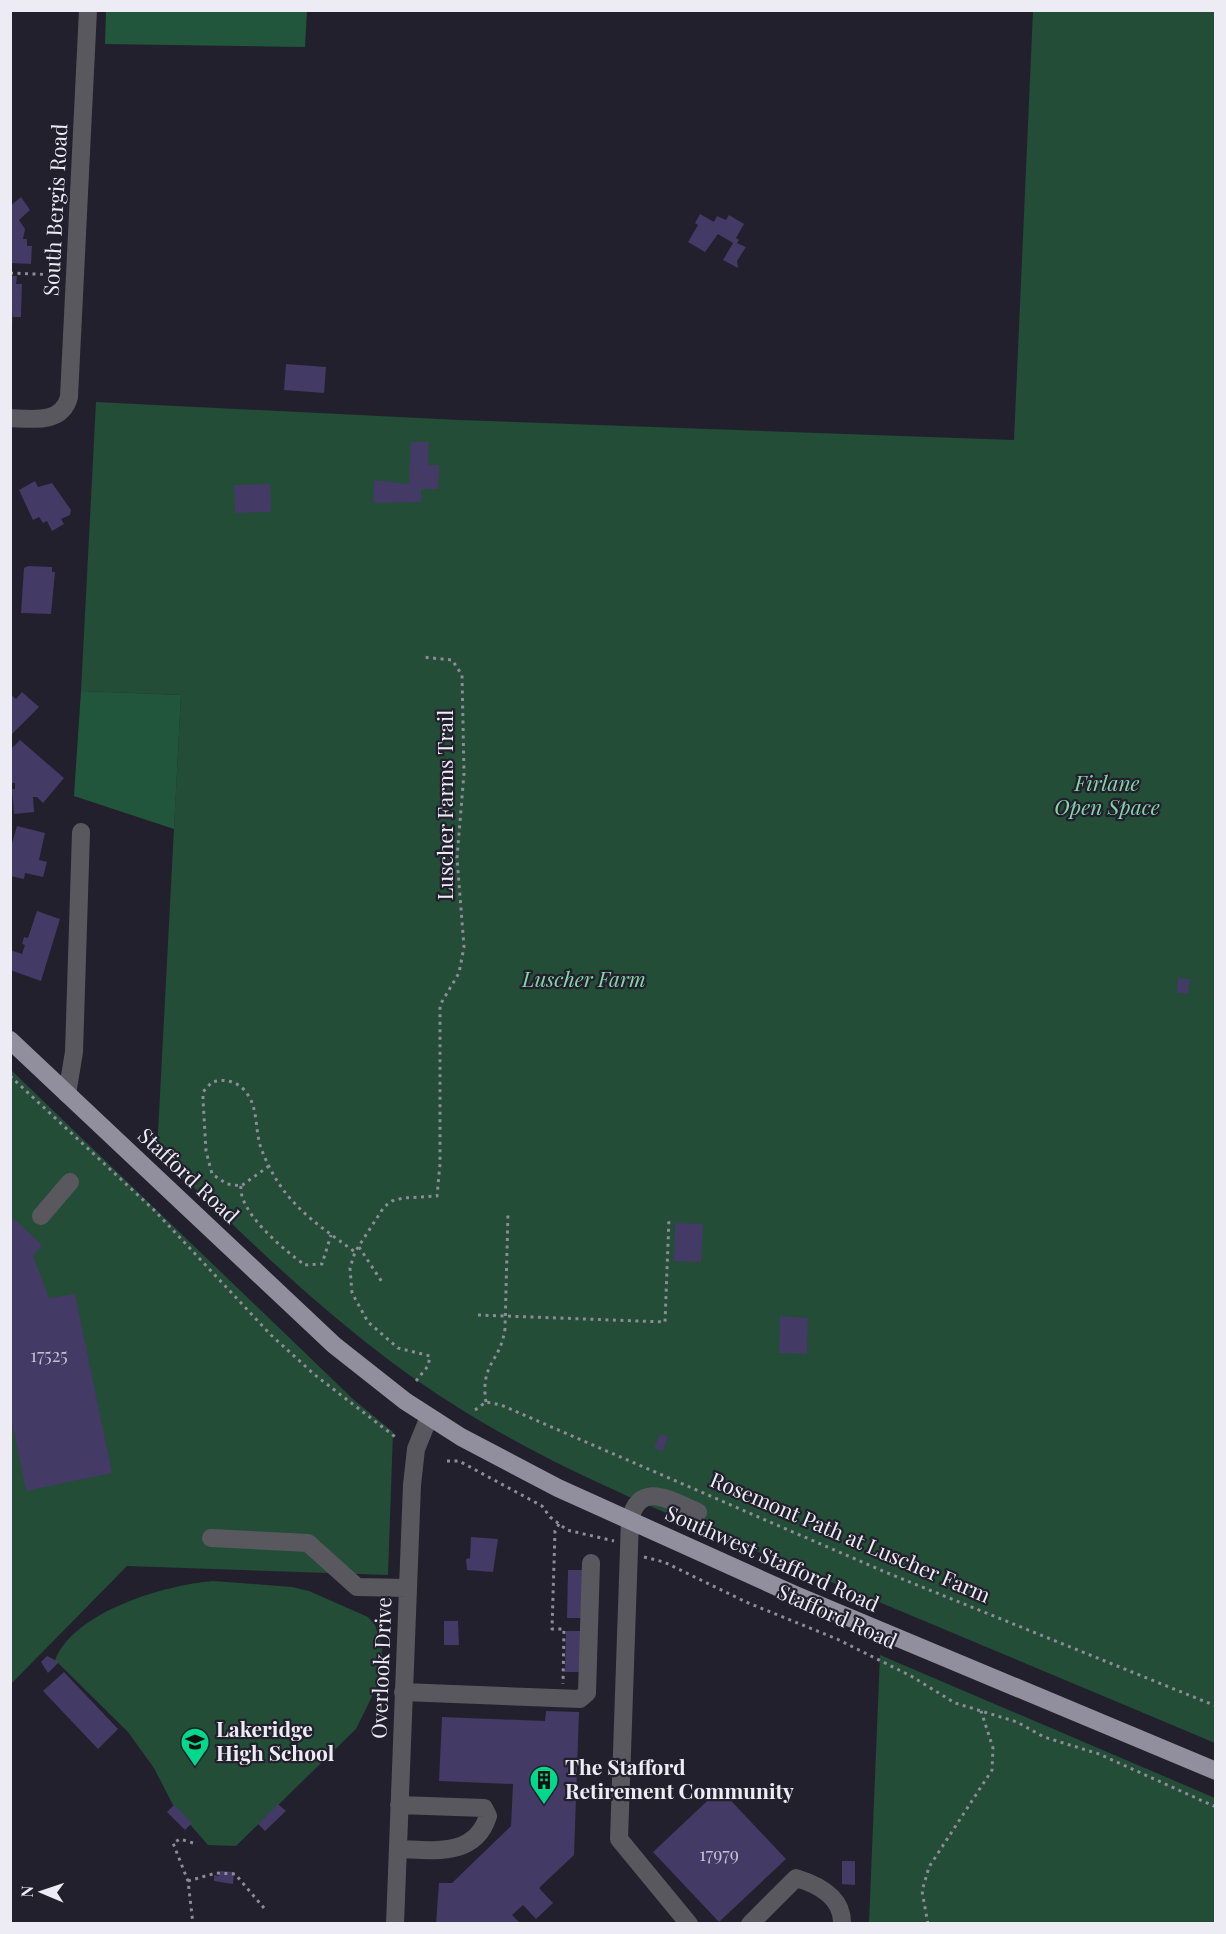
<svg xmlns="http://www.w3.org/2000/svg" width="1226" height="1934" viewBox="0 0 1226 1934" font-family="'Playfair Display',serif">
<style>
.green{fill:#234d37}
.forest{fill:#22563c}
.building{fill:#433a65}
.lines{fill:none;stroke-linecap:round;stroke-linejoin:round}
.path{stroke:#8d8b96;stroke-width:3;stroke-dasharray:3 4.5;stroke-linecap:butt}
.minor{stroke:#59585f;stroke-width:18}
.major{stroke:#918f9d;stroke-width:18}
.labels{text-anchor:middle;stroke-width:4.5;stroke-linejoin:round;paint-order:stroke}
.number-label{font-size:18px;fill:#c2c0d1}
.street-label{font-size:21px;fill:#edecf5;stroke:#22202c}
.park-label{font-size:21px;font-style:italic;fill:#84d4a8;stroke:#22202c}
.poi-label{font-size:21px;font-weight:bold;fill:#edecf5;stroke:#22202c;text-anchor:start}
</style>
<rect width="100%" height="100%" fill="#22202c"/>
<path class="green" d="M1033,11H1215V1743C1074,1684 932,1624 790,1565C680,1519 563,1473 462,1410C348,1340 253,1244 157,1152L181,695L81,691L96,402L459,420L1014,440Z
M10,1069L354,1400L393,1432L388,1575L127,1566L11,1684Z
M213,1581L292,1587L309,1591L368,1617L375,1625L382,1646V1676L356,1729L236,1846L208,1845L173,1805L154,1768L128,1732L55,1660C75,1611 165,1585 213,1581Z
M880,1655L1215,1798V1923H869Z"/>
<path class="forest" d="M106,11H307L305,47L105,44Z
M81,691L181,695L174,829L74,796Z"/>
<path class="building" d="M21,197L30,210L19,220L25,229L23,239H27V246H32L31,264L10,263V206Z
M700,214L714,222L717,216L726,220L729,215L744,224L736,238L739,240L737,243L746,247L737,261L738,268L723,260L733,243L718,234L705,252L688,242L698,225L695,223Z
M10,276H17L16,284H22L21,317H13V326Z
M286,364L326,367L324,393L284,390Z
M411,442H429L428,465H439L438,489H421V502L373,503L374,480L409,484Z
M35,481L38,487L52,483L71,510L70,515L61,519L64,524L52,531L47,521L43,523L39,517L33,520L19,490Z
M270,484L271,512L235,513L234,485Z
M28,566L52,567V572H55L51,614L21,613L24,568Z
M22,692L39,707L10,736V694L16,699Z
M20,740L64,778L43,803L37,797H33L34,812L14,814L12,789H15V783H10V750Z
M17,826L45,833L39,860L47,862L43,877L25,873L24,879L10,876V850Z
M37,911L60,919L41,981L10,970V950L22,954L25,945L22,944L24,937L28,938Z
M1178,978L1190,979L1188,994L1177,993Z
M10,1215L42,1245L33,1256L49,1298L75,1294L112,1473L26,1491L10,1413Z
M675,1223L703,1224L701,1262L674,1261Z
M780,1316L808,1318L807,1354L779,1353Z
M660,1434L668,1437L663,1451L654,1448Z
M471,1537L498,1539L493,1572L467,1570L466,1559L470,1558Z
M568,1570H583L582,1618H567Z
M444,1621H458L459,1645H444Z
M566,1631H581L580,1672H565Z
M47,1656L59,1662L48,1673L41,1662Z
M64,1672L118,1729L98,1749L43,1691Z
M546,1711L579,1712L574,1855L539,1888L553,1903L536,1919L523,1905L512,1915L521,1924H436L439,1883H452L511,1826L513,1784L439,1781L442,1717L545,1721Z
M720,1789L786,1859L719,1922L653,1852Z
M278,1804L286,1811L265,1831L258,1824Z
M174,1805L192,1823L185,1830L167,1812Z
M842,1861H855V1885L842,1884Z
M220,1871L234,1872L233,1884L214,1881V1875L219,1876Z"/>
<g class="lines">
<path class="path" d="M10,273L58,275
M10,1076L155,1211L271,1335L315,1375L398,1439
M269,1166L241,1186L227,1184L212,1174L206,1151L203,1099V1092L212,1082C226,1078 240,1082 248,1095C258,1109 255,1131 261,1148C281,1201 311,1220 355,1252
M241,1186C238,1212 285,1251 305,1265L322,1264L331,1235
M359,1247L382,1282
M478,1315L665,1322L669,1218
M416,1381L428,1366L430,1356L398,1348L368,1322L352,1293L350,1268L355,1252L384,1207L392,1201L403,1198L437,1196L440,1164V1005L459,973L464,947L457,858L464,773L462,675L452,660L422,657
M486,1402C480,1363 500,1363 505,1329L508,1212
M475,1410L486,1402L501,1405L885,1572L1216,1706
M447,1461H459L542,1506L550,1517L567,1530L614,1541
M559,1524L555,1531L552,1629H564L563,1684
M644,1557L664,1562L746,1602L837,1639L911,1676L955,1703L1017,1722L1044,1737L1099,1754L1216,1807
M193,1843L180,1839L173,1843L188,1881L193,1924
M188,1881L216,1873L235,1874L264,1908
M928,1924L922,1891L929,1867L992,1770L993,1748L981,1711"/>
<path class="minor" d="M10,418C33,419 62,424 69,397L88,10
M67,1094L74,1052L81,832
M41,1216L70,1182
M211,1538L308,1543L357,1587L407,1588
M403,1692L580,1699L587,1693L591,1563
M398,1849C432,1850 475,1858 488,1816L484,1808L399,1805
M395,1924L412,1485L416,1449L429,1417
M689,1924L619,1839L630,1520C640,1479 671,1501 698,1512
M750,1924L796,1878C819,1885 843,1897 842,1924"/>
<path class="major" d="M10,1040L334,1345L405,1401L461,1437L558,1488L793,1594L1216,1771"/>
</g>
<defs>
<g id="school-pin" transform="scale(1.5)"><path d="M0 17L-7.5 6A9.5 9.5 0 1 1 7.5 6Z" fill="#00d98c" stroke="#22202c"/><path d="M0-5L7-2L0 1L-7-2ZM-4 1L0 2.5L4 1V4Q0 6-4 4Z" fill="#111"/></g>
<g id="building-pin" transform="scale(1.5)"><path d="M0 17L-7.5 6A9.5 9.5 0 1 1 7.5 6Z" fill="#00d98c" stroke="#22202c"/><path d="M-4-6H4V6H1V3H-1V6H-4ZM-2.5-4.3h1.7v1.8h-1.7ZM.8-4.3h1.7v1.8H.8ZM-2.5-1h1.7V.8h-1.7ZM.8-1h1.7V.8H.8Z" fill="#111"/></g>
</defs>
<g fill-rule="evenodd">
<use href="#school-pin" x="195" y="1742"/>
<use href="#building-pin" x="544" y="1780"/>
</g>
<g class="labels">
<g class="number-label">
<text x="49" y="1362">17525</text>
<text x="719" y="1861">17979</text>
</g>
<g class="street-label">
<text transform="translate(56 210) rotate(-87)" y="7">South Bergis Road</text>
<text transform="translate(446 805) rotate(-90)" y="7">Luscher Farms Trail</text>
<text transform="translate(188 1176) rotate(43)" y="7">Stafford Road</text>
<text transform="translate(850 1538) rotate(23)" y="7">Rosemont Path at Luscher Farm</text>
<text transform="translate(772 1559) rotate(24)" y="7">Southwest Stafford Road</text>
<text transform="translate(837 1617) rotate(24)" y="7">Stafford Road</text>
<text transform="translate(382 1668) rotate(-88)" y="7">Overlook Drive</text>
</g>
<g class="park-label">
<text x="1107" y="791">Firlane<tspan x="1107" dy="24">Open Space</tspan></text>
<text x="584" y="987">Luscher Farm</text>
</g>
<g class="poi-label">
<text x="216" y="1737">Lakeridge<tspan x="216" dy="24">High School</tspan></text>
<text x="565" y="1775">The Stafford<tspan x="565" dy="24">Retirement Community</tspan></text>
</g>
</g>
<rect width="1226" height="1934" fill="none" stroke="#edecf5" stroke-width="24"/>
<g transform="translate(42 1892) rotate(272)" stroke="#22202c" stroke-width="4.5" paint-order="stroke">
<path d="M0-4.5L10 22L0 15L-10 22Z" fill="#edecf5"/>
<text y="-9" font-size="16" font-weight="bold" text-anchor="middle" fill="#edecf5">N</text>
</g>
</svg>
